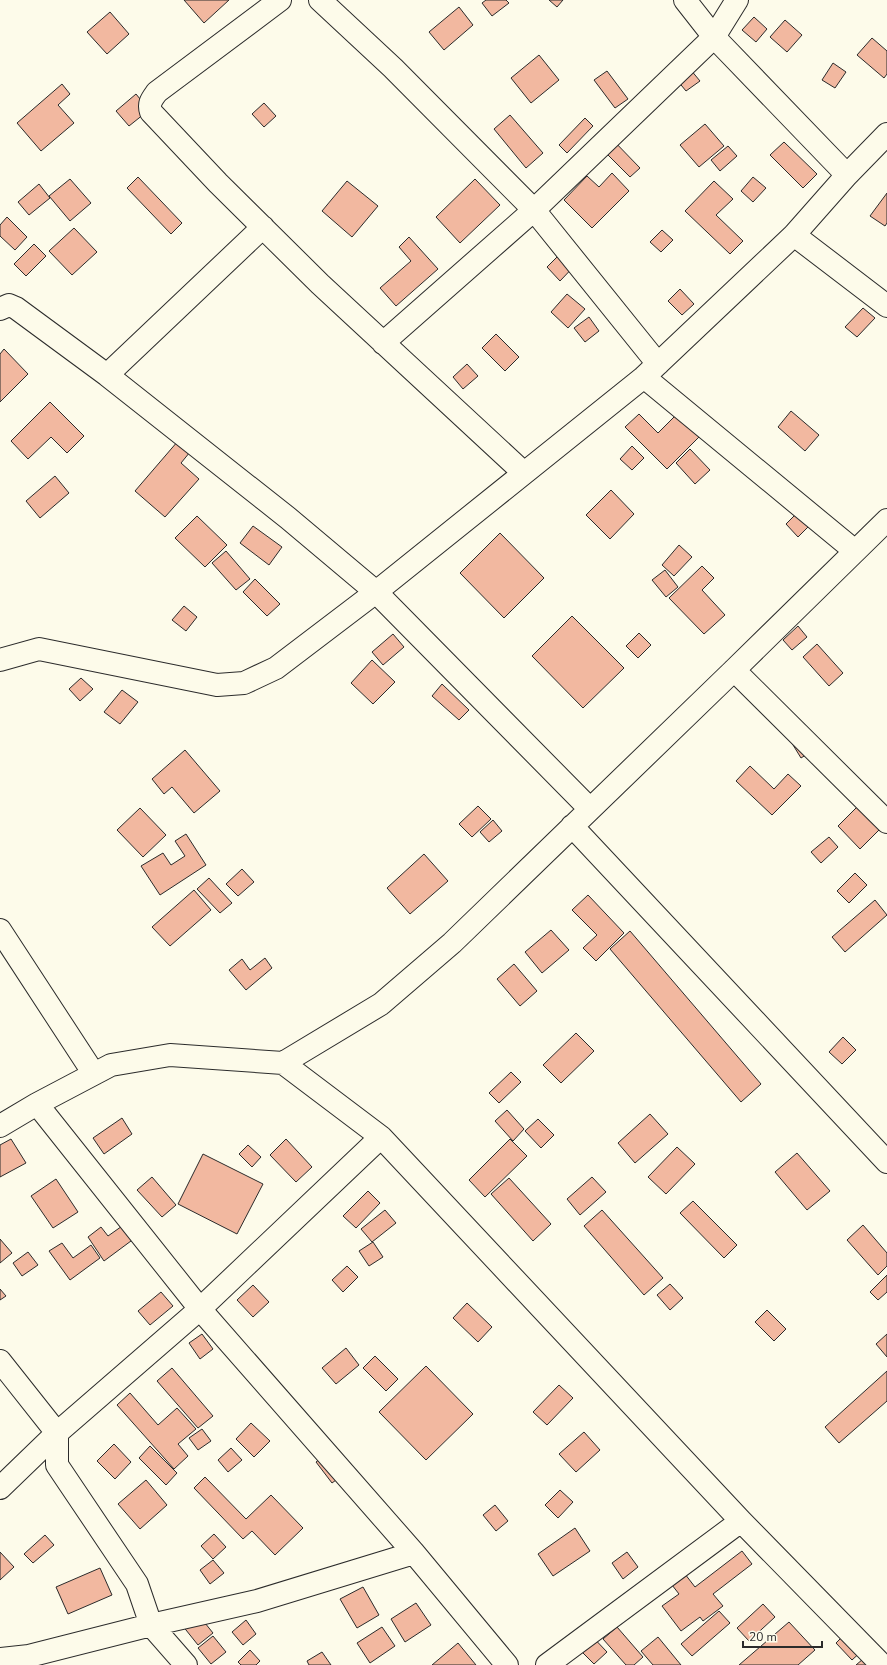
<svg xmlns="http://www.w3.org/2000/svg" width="887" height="1665" viewBox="0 0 887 1665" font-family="'Nunito Sans',sans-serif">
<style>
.building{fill:#f2b8a0;stroke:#2b2b2b}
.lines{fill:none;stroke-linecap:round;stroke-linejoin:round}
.minor-casing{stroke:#2b2b2b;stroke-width:24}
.minor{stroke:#fdfbea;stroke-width:22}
</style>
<rect width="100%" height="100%" fill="#fdfbea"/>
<path class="building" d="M184,0H229L204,23Z
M486,0H506L509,3L492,16L482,3Z
M549,0H563L557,7Z
M459,7L473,25L444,50L429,32Z
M110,12L129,34L107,54L87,32Z
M754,17L767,29L756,42L742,30Z
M785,20L802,35L787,52L770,37Z
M872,38L887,51V74L884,78L857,55Z
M539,55L559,80L531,103L511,78Z
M833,63L846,72L835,88L822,80Z
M690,69L700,81L686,91L677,80Z
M607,71L628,99L615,108L594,80Z
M62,84L70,94L58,105L74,123L41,151L17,123Z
M136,94L149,110L129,126L116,111Z
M264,103L276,116L264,127L252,114Z
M510,115L543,153L526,168L494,129Z
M585,118L593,126L567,153L559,145Z
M705,124L724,146L699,167L680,145Z
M610,137L640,168L630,177L600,147Z
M784,142L817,174L803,188L770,155Z
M728,146L737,156L720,171L711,160Z
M612,173L629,191L592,228L564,200L587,176L599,187Z
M138,177L182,223L171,234L127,188Z
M753,177L766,188L753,202L741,191Z
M70,179L91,203L70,221L49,196Z
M475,179L500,205L460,243L436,217Z
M347,181L378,206L352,237L322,211Z
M714,181L733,199L716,215L743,241L730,254L685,211Z
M39,184L50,198L29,215L18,202Z
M887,193V223L885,226L870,216Z
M7,217L27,237L15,250L0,236V225Z
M74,228L97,252L72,275L49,251Z
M662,230L673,240L661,252L650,242Z
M409,237L438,269L396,306L380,288L411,261L399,247Z
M34,244L46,256L26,276L14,264Z
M567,247L580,260L560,281L547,267Z
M680,289L694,304L682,315L668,301Z
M567,294L585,309L568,328L551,312Z
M863,308L875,318L857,337L845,327Z
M589,317L599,331L585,342L574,328Z
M496,334L519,357L505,371L482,348Z
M4,349L28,374L0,402V354Z
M467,364L478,376L463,389L453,377Z
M50,402L84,436L67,453L51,437L28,459L11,441Z
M684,407L706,430L667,469L625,427L639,414L658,433Z
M791,411L819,435L805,451L778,427Z
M178,441L190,452L181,463L199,479L165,517L135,491Z
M632,446L644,458L632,470L620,459Z
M690,449L710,470L695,484L676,463Z
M55,476L69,493L40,518L26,501Z
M611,490L634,514L610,539L586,515Z
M799,511L812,523L798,537L786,524Z
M197,516L227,545L205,567L175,538Z
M253,526L282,547L269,565L240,543Z
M500,533L544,578L504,618L460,573Z
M679,545L692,557L674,576L662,565Z
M226,551L250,579L236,590L212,563Z
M702,566L714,578L702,590L725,615L704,634L669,598Z
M665,570L678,587L666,597L652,580Z
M255,579L280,604L267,616L243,592Z
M184,606L197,617L186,631L172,620Z
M572,616L624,668L583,708L532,656Z
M798,626L807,637L792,650L783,640Z
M639,633L651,645L638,658L626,646Z
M393,634L404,647L383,665L372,652Z
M817,644L843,673L829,686L803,657Z
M372,660L395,682L373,704L351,683Z
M81,678L93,689L80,701L69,689Z
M442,684L469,710L459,720L432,696Z
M122,690L138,702L120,724L104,712Z
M790,740L812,751L801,758Z
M185,750L220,791L194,813L172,787L164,794L152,779Z
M750,766L774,789L788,774L801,786L772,815L736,781Z
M865,799L887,822L860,849L838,826Z
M478,806L491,819L472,837L459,824Z
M140,808L166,835L143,857L117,830Z
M493,820L502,831L489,842L480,832Z
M186,834L206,865L160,895L141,866L163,853L171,865L185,856L175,841Z
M829,837L838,847L821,863L811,852Z
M424,854L448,881L410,914L387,888Z
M242,869L254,882L238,896L226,884Z
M855,873L867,885L849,903L837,891Z
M209,878L232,903L220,913L197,889Z
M194,890L211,910L170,946L152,927Z
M588,895L624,933L596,961L583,948L597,935L572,910Z
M875,900L887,915L845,952L832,937Z
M551,930L569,950L542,973L525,952Z
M630,931L761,1084L741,1102L610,949Z
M265,958L272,968L246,990L229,970L242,959L250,970Z
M514,964L537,991L520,1006L497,979Z
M576,1033L594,1051L561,1083L543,1065Z
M843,1037L856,1050L842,1064L829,1052Z
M511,1072L521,1082L499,1103L489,1093Z
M507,1110L524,1129L513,1141L495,1121Z
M650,1114L668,1134L635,1163L618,1143Z
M122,1118L132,1134L104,1154L93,1138Z
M538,1119L554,1135L541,1148L525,1131Z
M11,1139L26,1163L0,1177V1145Z
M286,1139L312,1167L296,1182L270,1155Z
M510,1139L527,1156L485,1197L469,1180Z
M248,1145L261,1157L252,1167L239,1154Z
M677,1147L695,1164L666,1194L648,1177Z
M797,1153L830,1191L807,1210L775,1172Z
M203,1154L263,1184L237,1234L178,1204Z
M152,1177L176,1205L162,1217L137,1190Z
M592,1177L606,1192L580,1215L567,1199Z
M509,1178L551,1224L533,1241L491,1194Z
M56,1179L78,1212L53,1228L31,1196Z
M368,1191L380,1203L356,1228L343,1216Z
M693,1201L737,1245L724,1258L680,1213Z
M385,1210L396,1223L372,1242L361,1229Z
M602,1210L663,1278L644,1295L584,1226Z
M125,1224L135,1238L104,1261L88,1237L101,1227L108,1236Z
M863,1225L887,1253V1266L878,1275L847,1240Z
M0,1239L12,1253L0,1263Z
M373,1242L383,1257L369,1266L359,1251Z
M62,1243L73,1258L91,1245L100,1258L70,1280L49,1251Z
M28,1252L38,1265L22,1276L13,1263Z
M347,1266L358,1277L343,1292L332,1280Z
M887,1275V1292L878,1300L870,1292Z
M670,1284L683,1298L670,1310L657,1295Z
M253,1285L269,1302L253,1317L237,1300Z
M0,1289L6,1296L0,1300Z
M161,1292L173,1306L150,1325L138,1311Z
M467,1303L492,1327L478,1342L453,1318Z
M767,1310L786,1329L774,1341L755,1322Z
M202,1334L213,1349L200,1359L189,1343Z
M887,1334V1357L876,1344Z
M346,1348L359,1365L336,1384L322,1368Z
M375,1356L398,1379L386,1391L363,1368Z
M426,1366L473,1414L426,1460L379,1412Z
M172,1368L213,1416L198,1428L157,1381Z
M887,1371V1401L839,1443L825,1427Z
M559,1385L573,1398L547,1425L533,1412Z
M130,1393L158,1425L177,1408L196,1429L178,1444L188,1456L174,1469L117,1405Z
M251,1423L270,1441L254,1457L236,1439Z
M202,1429L211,1441L198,1450L189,1438Z
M584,1432L600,1450L576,1472L559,1454Z
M114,1444L131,1462L115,1479L97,1461Z
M150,1446L177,1473L166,1485L139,1458Z
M231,1448L242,1460L228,1472L218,1460Z
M328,1453L344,1474L332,1483L316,1462Z
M205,1477L246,1519L271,1495L303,1528L275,1555L252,1531L243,1539L194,1488Z
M146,1480L167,1505L140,1529L118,1504Z
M560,1490L573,1502L558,1518L545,1505Z
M495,1505L508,1521L496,1531L483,1515Z
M575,1528L590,1551L553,1576L538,1554Z
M214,1534L226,1547L213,1559L201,1546Z
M45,1535L54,1545L33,1563L24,1554Z
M742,1551L752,1564L713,1594L723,1606L703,1621L700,1617L681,1631L662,1606L679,1594L665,1576L678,1565L695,1587Z
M0,1552L14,1567L0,1580Z
M627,1552L638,1567L623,1579L612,1563Z
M213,1560L224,1573L210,1584L200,1570Z
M100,1568L112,1595L68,1614L56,1587Z
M363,1587L379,1615L357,1628L340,1599Z
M416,1603L431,1625L405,1642L391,1619Z
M763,1604L775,1617L749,1641L737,1628Z
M719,1611L730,1623L692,1656L681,1644Z
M197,1613L213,1633L198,1645L182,1625Z
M246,1620L256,1634L243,1645L232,1632Z
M789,1622L815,1650L798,1665H739Z
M382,1627L395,1646L370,1663L357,1643Z
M617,1627L643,1657L634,1665H626L603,1639Z
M588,1632L607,1652L594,1664L575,1645Z
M847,1632L864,1649L852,1660L836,1643Z
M213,1636L226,1652L211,1664L198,1648Z
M658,1637L681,1665H653L641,1651Z
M458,1643L476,1665H432Z
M250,1650L260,1661L256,1665H241L238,1662Z
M322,1652L331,1665H309L307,1661Z
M870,1653L879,1665H856Z"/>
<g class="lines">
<g class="minor-casing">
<path id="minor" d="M280,0L157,92C152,99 148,103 151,112L218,183L320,284L524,473
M320,0L393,68L534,210L658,364
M685,0L714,37L847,175
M794,235L887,306
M0,309L9,305L16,308L107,375L288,518L376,592L590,809
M383,343L534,210L714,37L737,0
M107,375L263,227
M644,377L855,551
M0,660L39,649L217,685L244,683L276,668L376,592L644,377L794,235L847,175L887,134
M734,670L887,822
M572,826L887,1162
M0,930L94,1074
M283,1063L381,1137L741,1521L882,1665
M37,1104L200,1309L414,1553L507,1665
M0,1126L37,1104L111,1065L170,1055L283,1063L381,1004L452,943L734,670L887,520
M0,1361L57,1433V1465L137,1584L151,1625L186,1665
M0,1488L57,1433L200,1309L381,1137
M0,1659L29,1656L151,1625L257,1601L414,1553
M547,1665L741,1521"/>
</g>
<use href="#minor" class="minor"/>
</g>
<path d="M743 1641v6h79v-6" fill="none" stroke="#2b2b2b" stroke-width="2"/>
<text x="749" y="1641" font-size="12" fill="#2b2b2b" stroke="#fdfbea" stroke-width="3" paint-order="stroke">20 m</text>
</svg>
